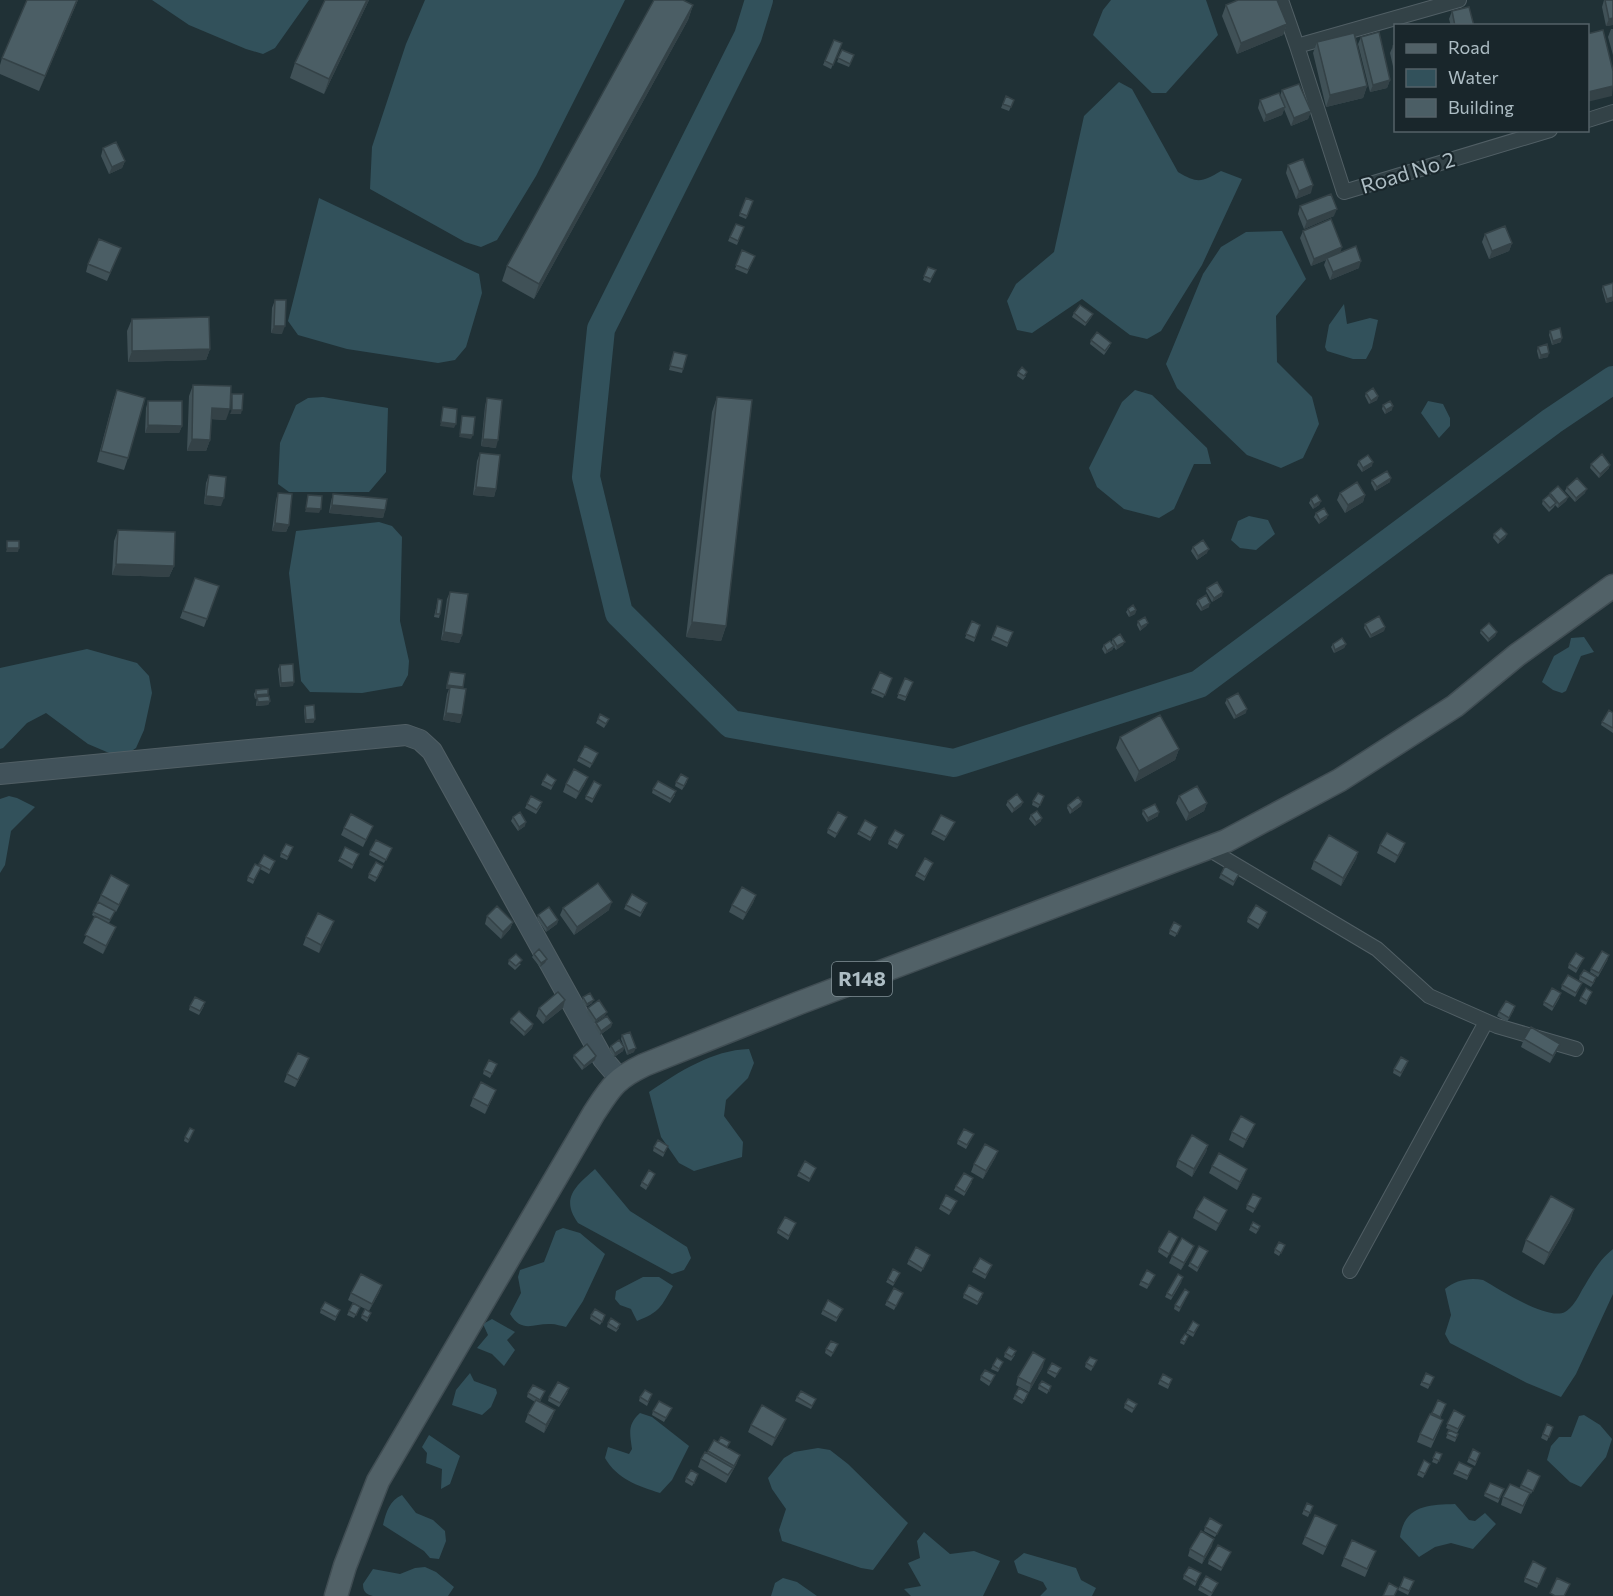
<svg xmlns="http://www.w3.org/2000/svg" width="1613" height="1596" viewBox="0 0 1613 1596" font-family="Commissioner,sans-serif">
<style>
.water{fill:#32515b}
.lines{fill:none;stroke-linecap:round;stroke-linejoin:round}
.river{stroke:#32515b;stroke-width:28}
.street-casing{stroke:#515f65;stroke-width:16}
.secondary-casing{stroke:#515f65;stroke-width:22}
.primary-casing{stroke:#404d53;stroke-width:25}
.street{stroke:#334247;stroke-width:14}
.secondary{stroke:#41525a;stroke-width:20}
.primary{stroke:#516167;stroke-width:22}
.wall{fill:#405157}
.shaded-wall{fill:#344247}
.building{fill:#4b5e65;stroke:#344247;stroke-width:1.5}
.labels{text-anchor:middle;stroke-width:4.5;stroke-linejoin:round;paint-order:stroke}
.shield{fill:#19262b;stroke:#819096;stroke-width:1.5}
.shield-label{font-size:20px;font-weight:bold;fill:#adbdc4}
.street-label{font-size:21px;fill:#adbdc4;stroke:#19262b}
</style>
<rect width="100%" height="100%" fill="#203136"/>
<path class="water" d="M152,0H309L275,48L263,54L246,49L189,25Z
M425,0H625L536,176L497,240L481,247L465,242L370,189L372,147L406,44Z
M1111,0H1206L1218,35L1166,93H1152L1093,35L1103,10Z
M1119,82L1132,89L1178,172C1198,184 1202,182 1221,171L1242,179L1202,265L1161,331L1147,339L1130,335L1082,299L1032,333L1017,330L1007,301L1016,284L1054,252L1084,116Z
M319,198L479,274L482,293L466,347L455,360L438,363L347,349L298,335L288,321Z
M1282,231L1306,279L1276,316L1277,362L1312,397L1319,424L1303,458L1281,468L1247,455L1177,388L1166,364L1203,274L1221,247L1246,232Z
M1344,304L1347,324L1370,318L1378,320L1372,348L1366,359H1353L1327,351L1325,347L1329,325Z
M1135,390L1152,395L1207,448L1211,464H1194L1174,509L1159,518L1124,509L1097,487L1089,468L1122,402Z
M323,397L388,408L386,472L369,492H289L278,484L280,443L296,405L308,398Z
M1428,401L1443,404L1450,418V426L1439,438L1421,413Z
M1249,516L1268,520L1275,534L1256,550L1240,548L1231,540L1238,521Z
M379,522L392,526L402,537L400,621L409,661L408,675L402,686L362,693L310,692L301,681L289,573L296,531Z
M1584,637L1594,652L1581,656L1566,691L1562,693L1553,690L1542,682L1554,656L1569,647L1571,638Z
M87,649L137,663L149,676L152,693L144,730L136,748L121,758L88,744L46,713L27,723L3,748L0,749V668Z
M9,796L17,798L35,807L11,831L5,865L0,873V799Z
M749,1049L754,1063L748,1078L726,1100L724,1116L743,1142L742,1157L694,1171L679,1163L661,1137L649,1092C679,1072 712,1050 749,1049Z
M595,1169L630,1211L687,1247L691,1258L684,1270L672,1274L578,1223C560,1198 576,1186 595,1169Z
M563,1228L580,1233L605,1254L583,1301L566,1327C561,1326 556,1324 551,1324C534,1323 522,1334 510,1314L521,1293L518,1277L520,1270L544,1262L556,1231Z
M1613,1249V1294L1576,1374L1561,1397L1527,1383L1450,1343L1445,1334L1451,1315L1445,1289C1455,1280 1470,1277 1483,1280C1499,1289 1548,1321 1565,1312C1572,1308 1578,1298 1582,1290C1592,1274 1598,1261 1613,1249Z
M643,1277H659L673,1286C661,1307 660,1312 637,1321L631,1309L620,1305L615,1299L616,1291Z
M492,1319L515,1332L507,1340L515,1350L504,1366L492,1354L477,1348L488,1335L483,1324Z
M470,1373L474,1381L496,1389L497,1393L491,1407L482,1415L452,1405L456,1390Z
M640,1413L652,1417L689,1446L672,1480L660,1493C638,1486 617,1479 605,1458L608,1447L629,1454L632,1449C630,1433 627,1425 640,1413Z
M1584,1415L1600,1425L1612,1439L1606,1457L1581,1487L1570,1482L1547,1460L1551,1446L1559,1437H1571L1579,1416Z
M429,1435L460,1456L450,1484L441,1489L442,1469L426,1463L427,1453L422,1447Z
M818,1448L830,1450L848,1464L908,1523L873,1570L861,1568L782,1541L779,1530L786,1509L772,1489L768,1478L784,1458L794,1452Z
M402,1495L416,1513L433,1520L445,1531L446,1541L439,1559L430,1558L424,1551L383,1525C386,1512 390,1500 402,1495Z
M1455,1504L1469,1520L1475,1521L1485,1513L1496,1524L1473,1549L1451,1543L1435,1547L1419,1557L1400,1537C1405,1505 1428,1505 1455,1504Z
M924,1532L950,1554L974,1551L1000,1561L983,1596H911L904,1589L921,1586L908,1563L920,1558L917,1541Z
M1024,1553L1076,1568L1081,1580L1096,1588L1092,1596H1040L1047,1589L1043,1582L1018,1573L1014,1561Z
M425,1567L436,1572L454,1587L448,1596H373C366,1594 363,1592 363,1584L373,1569L400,1574L415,1568Z
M783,1578L797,1582L817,1596H771L775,1583Z"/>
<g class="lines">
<path class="river" d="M759,0L748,36L601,329L586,477L619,613L731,724L954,763L1199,684L1552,421L1613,380"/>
<g class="street-casing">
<path id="street" d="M1281,0L1297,46L1459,0
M1297,46L1344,192L1550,130
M1588,120L1613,112
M1207,848L1377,949L1429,996L1497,1026L1576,1049
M1350,1271L1486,1022"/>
</g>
<g class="secondary-casing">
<path id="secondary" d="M0,774L406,735L420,740L432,751L603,1059L620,1079"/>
</g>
<g class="primary-casing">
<path id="primary" d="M336,1596L345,1566L378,1481L594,1113C611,1087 615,1079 644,1065L799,1003L1226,841L1340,780L1455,706L1517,655L1613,586"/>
</g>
<use href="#street" class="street"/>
<use href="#secondary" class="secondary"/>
<use href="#primary" class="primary"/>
</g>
<path class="wall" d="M78,0L39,91L0,74V65L2,58Z
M325,0H369L324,94L290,78L295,63Z
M1604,0H1613V25L1606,26L1602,7Z
M693,5L688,20L534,299L502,281L507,266Z
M1226,5L1287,24L1283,35L1237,54L1222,16Z
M1452,11L1474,26H1451L1449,19Z
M1611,29H1613V55L1608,37Z
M1361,37L1390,80L1387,88L1370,92L1358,44Z
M834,40L842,43L831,69L823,65Z
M1317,42L1367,86L1363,98L1326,107L1313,53Z
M1395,45V75L1390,53L1393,46Z
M842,50L854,55L849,67L837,62Z
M1282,90L1311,111L1308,119L1291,126L1284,109L1282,115L1264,122L1258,108L1260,100L1280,96Z
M1006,96L1014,100L1009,111L1001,108Z
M103,148L125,161L122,168L109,174L101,156Z
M1288,165L1311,193L1296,199L1286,173Z
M753,201L746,219L739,216L740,213Z
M1300,206L1334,216L1304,229L1298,214Z
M736,224L744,227L737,245L728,241Z
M1303,231L1340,252L1359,268L1330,280L1324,265L1326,260L1311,266L1300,238Z
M1485,234L1512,243L1509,251L1489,259L1482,242Z
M121,248L107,281L86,272L88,264Z
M742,250L755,256L747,274L735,269Z
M928,267L936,270L930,283L923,280Z
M1603,286L1613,301L1606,303L1602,289Z
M275,300L282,334L271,333L272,308Z
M1074,313L1093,314L1091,318L1085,326L1072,317Z
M132,319L210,349L206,360L128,362L127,331Z
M1550,331L1561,342L1552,345L1549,335Z
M1091,340L1110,346L1104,355L1090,344Z
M1538,347L1548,357L1539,359L1537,351Z
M674,352L683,369L682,373L669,370Z
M1018,372L1026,376L1023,380L1017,376Z
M193,385L226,420L211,419L210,440L206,451H187L189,396Z
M117,390L128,458L124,470L97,462L113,401Z
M1366,393L1378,396L1377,400L1369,404L1365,396Z
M717,397L726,626L721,641L686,637L712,412Z
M487,398L496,448L481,446L485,406Z
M148,401L182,426L179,433H145L146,408Z
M1383,405L1392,410L1385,414L1382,409Z
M480,453L496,489L494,497L473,495L477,461Z
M1359,461L1372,466L1362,472L1357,465Z
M1591,464L1609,468L1599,478L1590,468Z
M209,475L221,506L204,504L206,483Z
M1372,480L1390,482L1375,491L1371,483Z
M1567,487L1585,493L1575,502L1565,491Z
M278,493L289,525L286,532L272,531L276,500Z
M1340,493L1365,495L1363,502L1345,513L1337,500Z
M1550,493L1568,497L1566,501L1558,508L1555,505L1554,507L1549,512L1542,504L1543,500L1549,496Z
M333,494L385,510L383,518L329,513L331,501Z
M1311,499L1321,501L1319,505L1313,509L1309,503Z
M1316,513L1327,518L1319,524L1314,517Z
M118,530L174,566L169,577L112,575L114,541Z
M1494,534H1507L1505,538L1498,544L1493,538Z
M1193,547L1207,553L1197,560L1191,551Z
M195,578L219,586L204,627L180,618Z
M1207,588L1222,596L1212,602L1206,591Z
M450,592L462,635L459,643L441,640L447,599Z
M438,599L440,614L439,618L434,617Z
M1198,600L1209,607L1201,611L1196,604Z
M1128,609L1136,610L1135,614L1129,617L1126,612Z
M972,621L980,625L974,642L965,638Z
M1138,621L1148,623L1146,626L1140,631L1137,625Z
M1365,624L1385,627L1384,631L1370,638L1364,628Z
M997,626L1013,632L1007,647L991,640Z
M1481,630L1497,632L1495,636L1488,642L1480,633Z
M1113,639L1123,645L1116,650L1114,647L1112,650L1105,654L1102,649L1104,645L1111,643Z
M1333,644H1346L1344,648L1334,653L1331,647Z
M280,665L293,686L280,687L278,669Z
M450,672L463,689L462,715L460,723L443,720L447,694L449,689H446Z
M880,672L892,678L883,698L871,693Z
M905,678L913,682L905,701L897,698Z
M256,690L268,694L267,696L270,701L268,705L256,706L257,698L255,699L254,694Z
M1227,699L1246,713L1234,719L1225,703Z
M305,706L315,719L313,723H305L304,710Z
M1613,713V733L1601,725L1602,722Z
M598,719L607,723L604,728L596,723Z
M1120,737L1179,749L1175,760L1135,782L1116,748Z
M598,753L590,768L577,761L579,757Z
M556,780L551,790L541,785L543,781Z
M676,782H687L682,790L675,786Z
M566,784H585L576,799L563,792Z
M601,785L592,803L585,799L586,796Z
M653,789L675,795L670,803L652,793Z
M1179,796L1207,803L1204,811L1186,821L1176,803Z
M1043,800L1038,808L1032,805L1033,801Z
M1008,801L1023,802L1021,806L1012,813L1006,805Z
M1082,802L1081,806L1070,814L1067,808L1068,805Z
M527,804L541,806L536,814L525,808Z
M1143,810L1158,816L1147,822L1142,814Z
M1031,815L1041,821L1035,826L1029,819Z
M513,817L525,826L518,831L511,821Z
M847,817L835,838L827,833L828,829Z
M955,822L944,841L931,834L933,830Z
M373,826L363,847L341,835L344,828Z
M859,831H876L870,841L857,834Z
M904,835L897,849L888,844L889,840Z
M1405,843L1402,851L1395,863L1377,853L1380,845Z
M392,848L384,863L369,855L370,851Z
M291,851L287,860L280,857L281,853Z
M1358,852L1356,859L1341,886L1311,869L1314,861Z
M264,855L274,864L269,874L260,869L253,884L247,881L248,877L258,866Z
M340,858H357L352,869L338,861Z
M933,863L924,881L915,876L917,872Z
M382,870L375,882L368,878L369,874Z
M1221,874H1239L1233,886L1219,878Z
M129,885L126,892L116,912L115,911L109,923L113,934L103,954L83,943L95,917L92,915L101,895Z
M756,895L753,903L743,920L729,912L732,905Z
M626,905L646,906L640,917L624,909Z
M563,908L609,910L574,935L560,915Z
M538,915L558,920L557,924L546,932L537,919Z
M487,916L513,922L510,929L501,939L485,924Z
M1266,916L1258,929L1247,922L1248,918Z
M331,929L319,953L303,945L306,937Z
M1170,930H1179L1175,937L1169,934Z
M534,954L547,959L545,963L540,967L532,957Z
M1584,958L1576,973L1568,968L1569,964Z
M1608,959L1598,977L1590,972L1591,969Z
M509,960L521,964L515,970L508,964Z
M1580,976L1595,981L1591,987L1579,980Z
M1562,985L1580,987L1575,997L1561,989Z
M1592,992L1586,1005L1579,1001L1581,997Z
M583,997L592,1003L586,1007L582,1001Z
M1560,997L1552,1011L1543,1005L1544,1002Z
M565,1000L563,1008L543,1024L536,1016L539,1008Z
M190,1006H204L199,1015L189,1010Z
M588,1008L605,1016L594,1023L587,1012Z
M1514,1010L1507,1022L1497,1016L1499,1012Z
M511,1019L533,1024L532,1028L524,1036L510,1023Z
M596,1023H612L611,1027L600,1035L595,1027Z
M622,1035L634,1052L627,1055L621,1039Z
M1524,1039L1560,1044L1557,1051L1550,1063L1521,1047Z
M611,1046L624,1047L623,1051L614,1057L609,1049Z
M574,1055L595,1060L582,1070L573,1058Z
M1407,1064L1400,1077L1393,1073L1394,1069Z
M306,1066L295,1087L284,1082L287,1074Z
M495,1068L490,1078L483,1074L484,1070Z
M493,1097L485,1114L470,1106L473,1098Z
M194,1130L188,1143L184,1141L185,1137Z
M1252,1131L1243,1148L1229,1140L1232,1132Z
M972,1138L966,1149L957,1144L958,1140Z
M1208,1145L1206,1152L1192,1177L1176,1167L1178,1160Z
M668,1146L663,1157L653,1151L654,1147Z
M998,1151L995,1158L983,1179L971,1172L974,1164Z
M1212,1166L1244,1177L1237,1190L1209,1173Z
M816,1168L809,1182L797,1176L799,1172Z
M653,1177L646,1190L640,1186L642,1182Z
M972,1182L964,1196L954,1190L956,1186Z
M1261,1198L1253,1213L1246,1209L1247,1205Z
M941,1205H955L949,1215L939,1209Z
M1574,1209L1570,1221L1544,1265L1522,1252L1526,1240Z
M1196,1210H1227L1224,1217L1216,1231L1193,1218Z
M796,1223L788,1240L777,1233L778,1229Z
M1251,1226L1259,1229L1256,1234L1249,1230Z
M1177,1240L1167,1258L1158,1252L1159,1248Z
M1194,1246L1191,1253L1181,1270L1169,1263L1172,1256Z
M1275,1249H1283L1279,1256L1274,1253Z
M1208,1251L1197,1272L1188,1266L1190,1263Z
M929,1259L921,1272L907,1264L909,1260Z
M992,1265L985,1279L972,1272L974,1268Z
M900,1273L893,1286L886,1282L888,1279Z
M1155,1275L1147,1289L1139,1285L1141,1281Z
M1182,1281L1171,1300L1165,1297L1167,1293Z
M382,1285L379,1293L369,1311L348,1300L351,1293Z
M1189,1292L1179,1312L1174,1309L1175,1305Z
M903,1293L894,1310L885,1305L887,1301Z
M964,1294L982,1297L977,1305L963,1298Z
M321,1309L340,1310L335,1321L320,1313Z
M843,1309L836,1322L821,1314L823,1310Z
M358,1310L354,1318L347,1315L349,1311Z
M371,1313L367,1322L361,1318L362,1315Z
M591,1315L604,1319L600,1325L590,1319Z
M608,1323L619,1328L616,1332L607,1327Z
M1199,1325L1193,1337L1186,1333L1188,1330Z
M1188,1336L1184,1345L1180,1343L1181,1340Z
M836,1348L831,1357L825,1353L826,1349Z
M1005,1353L1015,1355L1011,1361L1004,1357Z
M1003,1362L998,1372L991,1369L993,1365Z
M1086,1363L1095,1364L1091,1371L1085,1367Z
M1043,1367L1029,1392L1016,1385L1018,1377Z
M1061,1368L1055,1378L1047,1373L1048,1370Z
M1426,1373L1434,1377L1428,1389L1420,1385Z
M981,1376L993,1379L989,1386L980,1380Z
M1172,1379L1168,1389L1158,1384L1160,1380Z
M1039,1385L1051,1386L1047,1394L1038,1389Z
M545,1391L540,1402L555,1410L552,1418L544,1433L525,1422L528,1414L535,1402L527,1397L528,1393Z
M568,1392L559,1407L548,1401L549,1397Z
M652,1394L647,1406L639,1401L640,1397Z
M1015,1395L1027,1397L1022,1404L1013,1399Z
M797,1397L816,1399L811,1409L795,1401Z
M1438,1400L1446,1404L1440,1419V1428L1431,1448L1417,1442L1420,1434L1431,1414Z
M1125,1404H1137L1132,1413L1124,1408Z
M672,1408L664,1422L652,1415L653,1411Z
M1454,1410L1464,1420L1457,1433L1446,1428Z
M1547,1424L1553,1427L1547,1441L1541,1438Z
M751,1425L783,1427L772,1446L748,1432Z
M1449,1430L1458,1434L1455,1442L1446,1438Z
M721,1437L730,1442L727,1448L737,1463L726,1483L698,1467L701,1459L707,1453L714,1440L718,1443Z
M1473,1449L1480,1453L1475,1466L1467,1462Z
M1436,1452L1442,1454L1437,1464L1432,1462Z
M1424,1460L1430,1464L1423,1478L1417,1475Z
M1472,1468L1467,1480L1453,1474L1455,1470Z
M1540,1476L1531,1494L1530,1493L1521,1514L1501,1505L1503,1497L1519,1489L1521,1485Z
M686,1478H697L692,1486L685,1482Z
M1504,1489L1498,1503L1484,1496L1485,1493Z
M1307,1503L1313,1506L1308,1517L1302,1514Z
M1337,1525L1323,1555L1302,1544L1305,1537Z
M1205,1527L1220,1529L1215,1537L1204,1531Z
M1212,1546L1202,1564L1188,1556L1190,1549Z
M1376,1551L1365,1577L1341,1566L1344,1558Z
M1231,1552L1221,1571L1208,1564L1209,1560Z
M1546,1568L1537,1588L1524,1582L1525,1578Z
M1184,1575L1199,1577L1195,1586L1183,1579Z
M1404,1577L1414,1581L1408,1595L1398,1590Z
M1218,1583L1211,1596H1209L1198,1590L1200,1586Z"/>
<path class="shaded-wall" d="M77,0H78L39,91L45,76Z
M367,0H369L324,94L329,79Z
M693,5L688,20L534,299L539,284Z
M1613,18V25L1606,26L1609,19Z
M1287,24L1283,35L1237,54L1241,43Z
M1390,80L1387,88L1370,92L1373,85Z
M1367,86L1363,98L1326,107L1330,95Z
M1613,86L1612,96L1587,102L1588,92Z
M1285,107L1282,115L1264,122L1266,115Z
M1311,111L1308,119L1291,126L1294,118Z
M125,161L122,168L109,174L112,167Z
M1313,185L1311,193L1296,199L1299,191Z
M1337,209L1334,216L1304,229L1307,221Z
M1512,243L1509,251L1489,259L1492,251Z
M1342,247L1340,254L1327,258L1326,260L1311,266L1314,259Z
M1361,261L1359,268L1330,280L1333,272Z
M1613,297V301L1606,303L1607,299Z
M274,326H285L282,334L271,333Z
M1562,338L1561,342L1552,345L1553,341Z
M210,349L206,360L128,362L132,351Z
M1549,353L1548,357L1539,359L1541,355Z
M1378,396L1377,400L1369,404L1371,401Z
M1393,406L1392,410L1385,414L1386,410Z
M212,408L230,409L226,420L207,419Z
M232,410H242L241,414H230Z
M441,422L456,424L454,428L440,426Z
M148,425L182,426L179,433H145Z
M460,434L473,435L471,439L459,437Z
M192,439L210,440L206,451H187Z
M483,439L498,440L496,448L481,446Z
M1373,462L1372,466L1362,472L1363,468Z
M1610,465L1609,468L1599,478L1600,474Z
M1391,478L1390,482L1375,491L1377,487Z
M476,487L496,489L494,497L473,495Z
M1587,489L1585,493L1575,502L1576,498Z
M1365,495L1363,502L1345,513L1348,505Z
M206,496L224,498L221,506L204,504Z
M1568,497L1566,501L1558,508L1559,504Z
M1321,501L1319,505L1313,509L1314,505Z
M332,505L385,510L383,518L329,513Z
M306,508L321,509L319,513L305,512Z
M1328,515L1327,518L1319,524L1320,520Z
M275,523L289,525L286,532L272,531Z
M1507,534L1505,538L1498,544L1500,540Z
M7,548H19L18,552H6Z
M1209,549L1207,553L1197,560L1198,556Z
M116,564L174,566L169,577L112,575Z
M1223,592L1222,596L1212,602L1214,598Z
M1210,603L1209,607L1201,611L1202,608Z
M1136,610L1135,614L1129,617L1130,613Z
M692,622L726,626L721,641L686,637Z
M1148,623L1146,626L1140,631L1141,627Z
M1385,627L1384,631L1370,638L1371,635Z
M444,632L462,635L459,643L441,640Z
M1497,632L1495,636L1488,642L1489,639Z
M1125,642L1123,645L1116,650L1117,646Z
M1346,644L1344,648L1334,653L1335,650Z
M1114,646L1112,650L1105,654L1107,651Z
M294,682L293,686L280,687L281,683Z
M447,685L463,687L462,691L450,687L449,689H446Z
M268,694L267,697L255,699L256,695Z
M270,701L268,705L256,706L258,702Z
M1247,709L1246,713L1234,719L1236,716Z
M446,713L462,715L460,723L443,720Z
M315,719L313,723H305L306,720Z
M1179,749L1175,760L1135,782L1139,771Z
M588,777L585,784L576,799L579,792Z
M1023,802L1021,806L1012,813L1014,809Z
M1082,802L1081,806L1070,814L1072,810Z
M1207,803L1204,811L1186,821L1189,813Z
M1159,812L1158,816L1147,822L1148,818Z
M1042,818L1041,821L1035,826L1036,822Z
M526,822L525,826L518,831L519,827Z
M1405,843L1402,851L1395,863L1398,856Z
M1358,852L1356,859L1341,886L1343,878Z
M756,895L753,903L743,920L746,913Z
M612,902L609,910L574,935L577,927Z
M558,920L557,924L546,932L547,928Z
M334,921L331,929L319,953L321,945Z
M513,922L510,929L501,939L503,932Z
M116,927L113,934L103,954L106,946Z
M547,959L545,963L540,967L541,963Z
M565,1000L563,1008L543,1024L546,1017Z
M594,1000L592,1003L586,1007L587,1004Z
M607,1012L605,1016L594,1023L596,1020Z
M612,1023L611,1027L600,1035L601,1031Z
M533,1024L532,1028L524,1036L525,1032Z
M1560,1044L1557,1051L1550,1063L1553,1056Z
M624,1047L623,1051L614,1057L615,1053Z
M636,1048L634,1052L627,1055L628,1051Z
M596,1056L595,1060L582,1070L584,1066Z
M309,1058L306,1066L295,1087L298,1080Z
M496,1090L493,1097L485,1114L488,1106Z
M1255,1124L1252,1131L1243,1148L1246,1140Z
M1208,1145L1206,1152L1192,1177L1194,1169Z
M998,1151L995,1158L983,1179L986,1171Z
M1247,1169L1244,1177L1237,1190L1240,1182Z
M1574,1209L1570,1221L1544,1265L1549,1253Z
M1227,1210L1224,1217L1216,1231L1219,1224Z
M1194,1246L1191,1253L1181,1270L1184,1263Z
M382,1285L379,1293L369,1311L372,1304Z
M1045,1359L1043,1367L1029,1392L1031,1384Z
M555,1410L552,1418L544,1433L546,1425Z
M786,1419L783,1427L772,1446L775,1438Z
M740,1455L737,1463L731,1474L734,1466Z
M1214,1539L1212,1546L1202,1564L1204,1557Z"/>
<path class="building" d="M27,0H77L45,76L2,58Z
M325,0H367L329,79L295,63Z
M654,0H683L693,5L539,284L507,266Z
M1238,0H1277L1287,24L1241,43L1226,5Z
M1605,0H1613V18L1609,19Z
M1469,7L1474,26H1455L1452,11Z
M1603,30L1613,71V86L1588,92L1587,34Z
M1379,32L1390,80L1373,85L1361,37Z
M1354,33L1367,86L1330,95L1317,42Z
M834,40L842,43L833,65L825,61Z
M1395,45V56L1393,46Z
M842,50L854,55L850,64L838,58Z
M1299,84L1311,111L1294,118L1282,90Z
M1279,93L1285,107L1266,115L1260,100Z
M1006,96L1014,100L1011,107L1003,104Z
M116,142L125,161L112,167L103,148Z
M1303,159L1313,185L1299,191L1288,165Z
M1331,194L1337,209L1307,221L1300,206Z
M746,198L753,201L747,216L740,213Z
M1331,219L1342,247L1314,259L1303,231Z
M736,224L744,227L738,241L730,237Z
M1505,226L1512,243L1492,251L1485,234Z
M99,239L121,248L110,273L88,264Z
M1356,246L1361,261L1333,272L1327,258Z
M742,250L755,256L748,270L736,265Z
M928,267L936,270L931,279L924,276Z
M1613,283V297L1607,299L1603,286Z
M275,300H286L285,326H274Z
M1080,305L1093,314L1086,323L1074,313Z
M209,317L210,349L132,351V319Z
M1560,328L1562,338L1553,341L1550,331Z
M1097,332L1111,343L1105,351L1091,340Z
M1547,344L1549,353L1541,355L1538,347Z
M674,352L687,355L683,369L670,366Z
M1022,367L1027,372L1024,376L1018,372Z
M193,385L231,386L230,409L212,408L210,440L192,439Z
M1373,388L1378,396L1371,401L1366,393Z
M117,390L145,398L128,458L101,451Z
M232,394H243L242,410H232Z
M717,397L752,400L726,626L692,622Z
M487,398L502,400L498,440L483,439Z
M148,401H182V426L148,425Z
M1390,401L1393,406L1386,410L1383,405Z
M443,407L457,409L456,424L441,422Z
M462,416L475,417L473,435L460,434Z
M480,453L500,455L496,489L476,487Z
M1602,454L1610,465L1600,474L1591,464Z
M1368,455L1373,462L1363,468L1359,461Z
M1387,471L1391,478L1377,487L1372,480Z
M209,475L226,477L224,498L206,496Z
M1577,478L1587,489L1576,498L1567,487Z
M1357,482L1365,495L1348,505L1340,493Z
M1558,486L1568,497L1559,504L1550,493Z
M278,493L292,494L289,525L275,523Z
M333,494L387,499L385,510L332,505Z
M308,495L322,496L321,509L306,508Z
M1317,495L1321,501L1314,505L1311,499Z
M1549,495L1556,503L1550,508L1543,500Z
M1324,508L1328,515L1320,520L1316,513Z
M1501,528L1507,534L1500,540L1494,534Z
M118,530L175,532L174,566L116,564Z
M1203,540L1209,549L1198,556L1193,547Z
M7,541H19V548H7Z
M195,578L219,586L207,619L183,611Z
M1217,582L1223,592L1214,598L1207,588Z
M450,592L468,594L462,635L444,632Z
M1206,595L1210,603L1202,608L1198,600Z
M438,599L442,600L440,614H436Z
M1133,605L1136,610L1130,613L1128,609Z
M1379,616L1385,627L1371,635L1365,624Z
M1145,617L1148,623L1141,627L1138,621Z
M972,621L980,625L975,638L966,634Z
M1489,623L1497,632L1489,639L1481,630Z
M997,626L1013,632L1008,643L993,636Z
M1120,634L1125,642L1117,646L1113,639Z
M1342,638L1346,644L1335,650L1333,644Z
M1110,641L1114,646L1107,651L1104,645Z
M293,664L294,682L281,683L280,665Z
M450,672L465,674L463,687L447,685Z
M880,672L892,678L885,695L872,689Z
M905,678L913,682L906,697L898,694Z
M450,687L466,689L462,715L446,713Z
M268,689V694L256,695V690Z
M1238,693L1247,709L1236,716L1227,699Z
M269,696L270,701L258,702L257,697Z
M314,705L315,719L306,720L305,706Z
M1609,710L1613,713V728L1602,722Z
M600,714L609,719L606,724L598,719Z
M1160,715L1179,749L1139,771L1120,737Z
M585,746L598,753L592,764L579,757Z
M574,769L588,777L579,792L566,784Z
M547,774L556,780L552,786L543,781Z
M681,774L688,778L684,786L676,782Z
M594,781L601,785L593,799L586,796Z
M658,781L676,791L671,799L653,789Z
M1197,786L1207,803L1189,813L1179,796Z
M1038,793L1044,796L1040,805L1033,801Z
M1017,794L1023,802L1014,809L1008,801Z
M531,796L542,802L537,810L527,804Z
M1078,797L1082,802L1072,810L1068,805Z
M1155,804L1159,812L1148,818L1143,810Z
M1037,811L1042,818L1036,822L1031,815Z
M520,812L526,822L519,827L513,817Z
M838,812L847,817L837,834L828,829Z
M351,814L373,826L366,840L344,828Z
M941,815L955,822L946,837L933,830Z
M865,820L877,827L871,838L859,831Z
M895,830L904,835L898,845L889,840Z
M1387,833L1405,843L1398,856L1380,845Z
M1329,835L1358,852L1343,878L1314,861Z
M376,840L392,848L386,860L370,851Z
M286,844L293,847L288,857L281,853Z
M345,847L359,854L353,865L340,858Z
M264,855L275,861L270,870L259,864Z
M925,858L933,863L925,877L917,872Z
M376,862L383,866L377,878L369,874Z
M255,864L261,867L254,880L248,877Z
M1225,866L1239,874L1234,882L1221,874Z
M111,875L129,885L119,905L101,895Z
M598,883L612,902L577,927L563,908Z
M742,887L756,895L746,913L732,905Z
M632,894L647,903L641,913L626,905Z
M98,902L115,911L110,920L93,912Z
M1256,905L1267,912L1260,925L1248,918Z
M497,906L513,922L503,932L487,916Z
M549,907L558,920L547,928L538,915Z
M318,913L334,921L321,945L306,937Z
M95,916L116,927L106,946L85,935Z
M1174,922L1181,926L1177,934L1170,930Z
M539,949L547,959L541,963L534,954Z
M1602,951L1609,955L1599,973L1591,969Z
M1576,953L1584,958L1577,969L1569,964Z
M516,954L522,960L516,966L509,960Z
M1584,970L1596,977L1593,983L1580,976Z
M1568,975L1582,983L1576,993L1562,985Z
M1552,988L1561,993L1553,1007L1544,1002Z
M1586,988L1592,992L1587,1001L1581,997Z
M558,992L565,1000L546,1017L539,1008Z
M590,993L594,1000L587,1004L583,997Z
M195,997L205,1002L200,1011L190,1006Z
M599,1000L607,1012L596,1020L588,1008Z
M1506,1001L1515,1006L1509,1018L1499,1012Z
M519,1011L533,1024L525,1032L511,1019Z
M607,1016L612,1023L601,1031L596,1023Z
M1531,1027L1560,1044L1553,1056L1524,1039Z
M630,1032L636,1048L628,1051L622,1035Z
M619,1040L624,1047L615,1053L611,1046Z
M587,1044L596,1056L584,1066L574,1055Z
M298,1053L309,1058L298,1080L287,1074Z
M1401,1057L1408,1061L1401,1073L1394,1069Z
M489,1060L497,1064L492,1074L484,1070Z
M481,1082L496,1090L488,1106L473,1098Z
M1241,1116L1255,1124L1246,1140L1232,1132Z
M190,1128L194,1130L189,1140L185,1137Z
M964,1129L974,1134L967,1145L958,1140Z
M1192,1135L1208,1145L1194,1169L1178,1160Z
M658,1140L668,1146L664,1153L654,1147Z
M985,1144L998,1151L986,1171L974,1164Z
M1219,1153L1247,1169L1240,1182L1212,1166Z
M805,1161L816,1168L810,1179L799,1172Z
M649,1170L655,1174L648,1186L642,1182Z
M964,1173L973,1178L965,1192L956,1186Z
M1253,1194L1261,1198L1255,1209L1247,1205Z
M946,1195L957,1201L951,1211L941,1205Z
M1551,1196L1574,1209L1549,1253L1526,1240Z
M1204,1197L1227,1210L1219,1224L1196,1210Z
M785,1217L796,1223L789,1236L778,1229Z
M1253,1222L1260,1226L1258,1230L1251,1226Z
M1169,1231L1178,1237L1169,1254L1159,1248Z
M1182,1238L1194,1246L1184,1263L1172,1256Z
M1279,1242L1285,1245L1281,1253L1275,1249Z
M1199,1246L1208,1251L1198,1268L1190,1263Z
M916,1247L930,1255L923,1269L909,1260Z
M980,1258L992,1265L986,1275L974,1268Z
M893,1269L900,1273L894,1283L888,1279Z
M1147,1270L1155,1275L1149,1285L1141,1281Z
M361,1274L382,1285L372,1304L351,1293Z
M1178,1274L1183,1277L1172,1296L1167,1293Z
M969,1285L983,1293L978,1302L964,1294Z
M894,1288L903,1293L896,1306L887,1301Z
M1185,1289L1189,1292L1180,1308L1175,1305Z
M828,1300L843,1309L837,1318L823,1310Z
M325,1302L340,1310L336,1317L321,1309Z
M353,1303L360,1307L356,1315L349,1311Z
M365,1309L371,1313L368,1318L362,1315Z
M595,1309L605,1315L602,1322L591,1315Z
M611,1318L620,1324L617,1329L608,1323Z
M1193,1321L1199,1325L1194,1333L1188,1330Z
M1185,1334L1188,1336L1185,1342L1181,1340Z
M831,1341L838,1344L833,1353L826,1349Z
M1009,1347L1016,1351L1012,1357L1005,1353Z
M1033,1352L1045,1359L1031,1384L1018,1377Z
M1090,1357L1097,1360L1093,1367L1086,1363Z
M997,1358L1003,1362L999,1369L993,1365Z
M1052,1363L1061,1368L1057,1374L1048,1370Z
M985,1370L995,1375L991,1382L981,1376Z
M1426,1373L1434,1377L1430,1385L1422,1382Z
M1163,1374L1172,1379L1169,1385L1160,1380Z
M1042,1381L1051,1386L1049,1391L1039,1385Z
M558,1382L569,1388L560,1403L549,1397Z
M533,1385L545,1391L540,1400L528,1393Z
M1019,1388L1028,1393L1024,1401L1015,1395Z
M645,1390L652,1394L648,1402L640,1397Z
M801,1391L816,1399L812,1406L797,1397Z
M1128,1399L1137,1404L1134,1409L1125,1404Z
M536,1400L555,1410L546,1425L528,1414Z
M1438,1400L1446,1404L1440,1417L1432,1413Z
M659,1401L672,1408L666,1418L653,1411Z
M762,1405L786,1419L775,1438L751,1425Z
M1454,1410L1465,1416L1458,1429L1447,1424Z
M1430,1414L1443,1420L1433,1440L1420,1434Z
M1547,1424L1553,1427L1549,1437L1543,1434Z
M1449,1430L1458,1434L1456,1438L1447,1434Z
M721,1437L730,1442L727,1447L718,1442Z
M714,1440L740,1455L734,1466L708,1451Z
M1473,1449L1480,1453L1476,1462L1469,1458Z
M705,1452L733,1468L728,1475L701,1459Z
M1436,1452L1442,1454L1439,1461L1433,1458Z
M1424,1460L1430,1464L1425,1474L1419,1471Z
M1459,1462L1472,1468L1468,1476L1455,1470Z
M691,1470L698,1474L694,1483L686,1478Z
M1528,1470L1540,1476L1533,1491L1521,1485Z
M1490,1483L1504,1489L1499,1499L1485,1493Z
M1510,1484L1530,1493L1523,1506L1503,1497Z
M1307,1503L1313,1506L1310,1513L1304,1510Z
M1315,1515L1337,1525L1326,1547L1305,1537Z
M1210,1518L1222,1525L1217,1534L1205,1527Z
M1201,1531L1214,1539L1204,1557L1190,1549Z
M1352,1540L1376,1551L1367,1569L1344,1558Z
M1218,1545L1231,1552L1222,1568L1209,1560Z
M1533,1561L1546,1568L1539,1584L1525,1578Z
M1189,1567L1201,1573L1196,1582L1184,1575Z
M1206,1576L1218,1583L1212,1593L1200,1586Z
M1404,1577L1414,1581L1409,1591L1400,1587Z
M1557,1578L1570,1584L1564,1596H1555L1550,1593Z
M1389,1583L1398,1588L1394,1596H1383Z"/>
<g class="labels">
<rect class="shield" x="832" y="962" width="60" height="34" rx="4.5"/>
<g class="shield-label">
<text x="862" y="986">R148</text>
</g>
<g class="street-label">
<text transform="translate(1408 173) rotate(-17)" y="7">Road No 2</text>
</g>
</g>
<rect x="1394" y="24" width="195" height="108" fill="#19262b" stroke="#546268" stroke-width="1.5"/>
<rect x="1406" y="44" width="30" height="9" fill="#516167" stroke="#546268" stroke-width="1.5"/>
<text x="1448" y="54" font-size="18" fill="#adbdc4">Road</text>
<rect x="1406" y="69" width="30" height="18" fill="#32515b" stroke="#546268" stroke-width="1.5"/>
<text x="1448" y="84" font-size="18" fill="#adbdc4">Water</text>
<rect x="1406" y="99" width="30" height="18" fill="#4b5e65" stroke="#546268" stroke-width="1.5"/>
<text x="1448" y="114" font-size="18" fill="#adbdc4">Building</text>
</svg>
